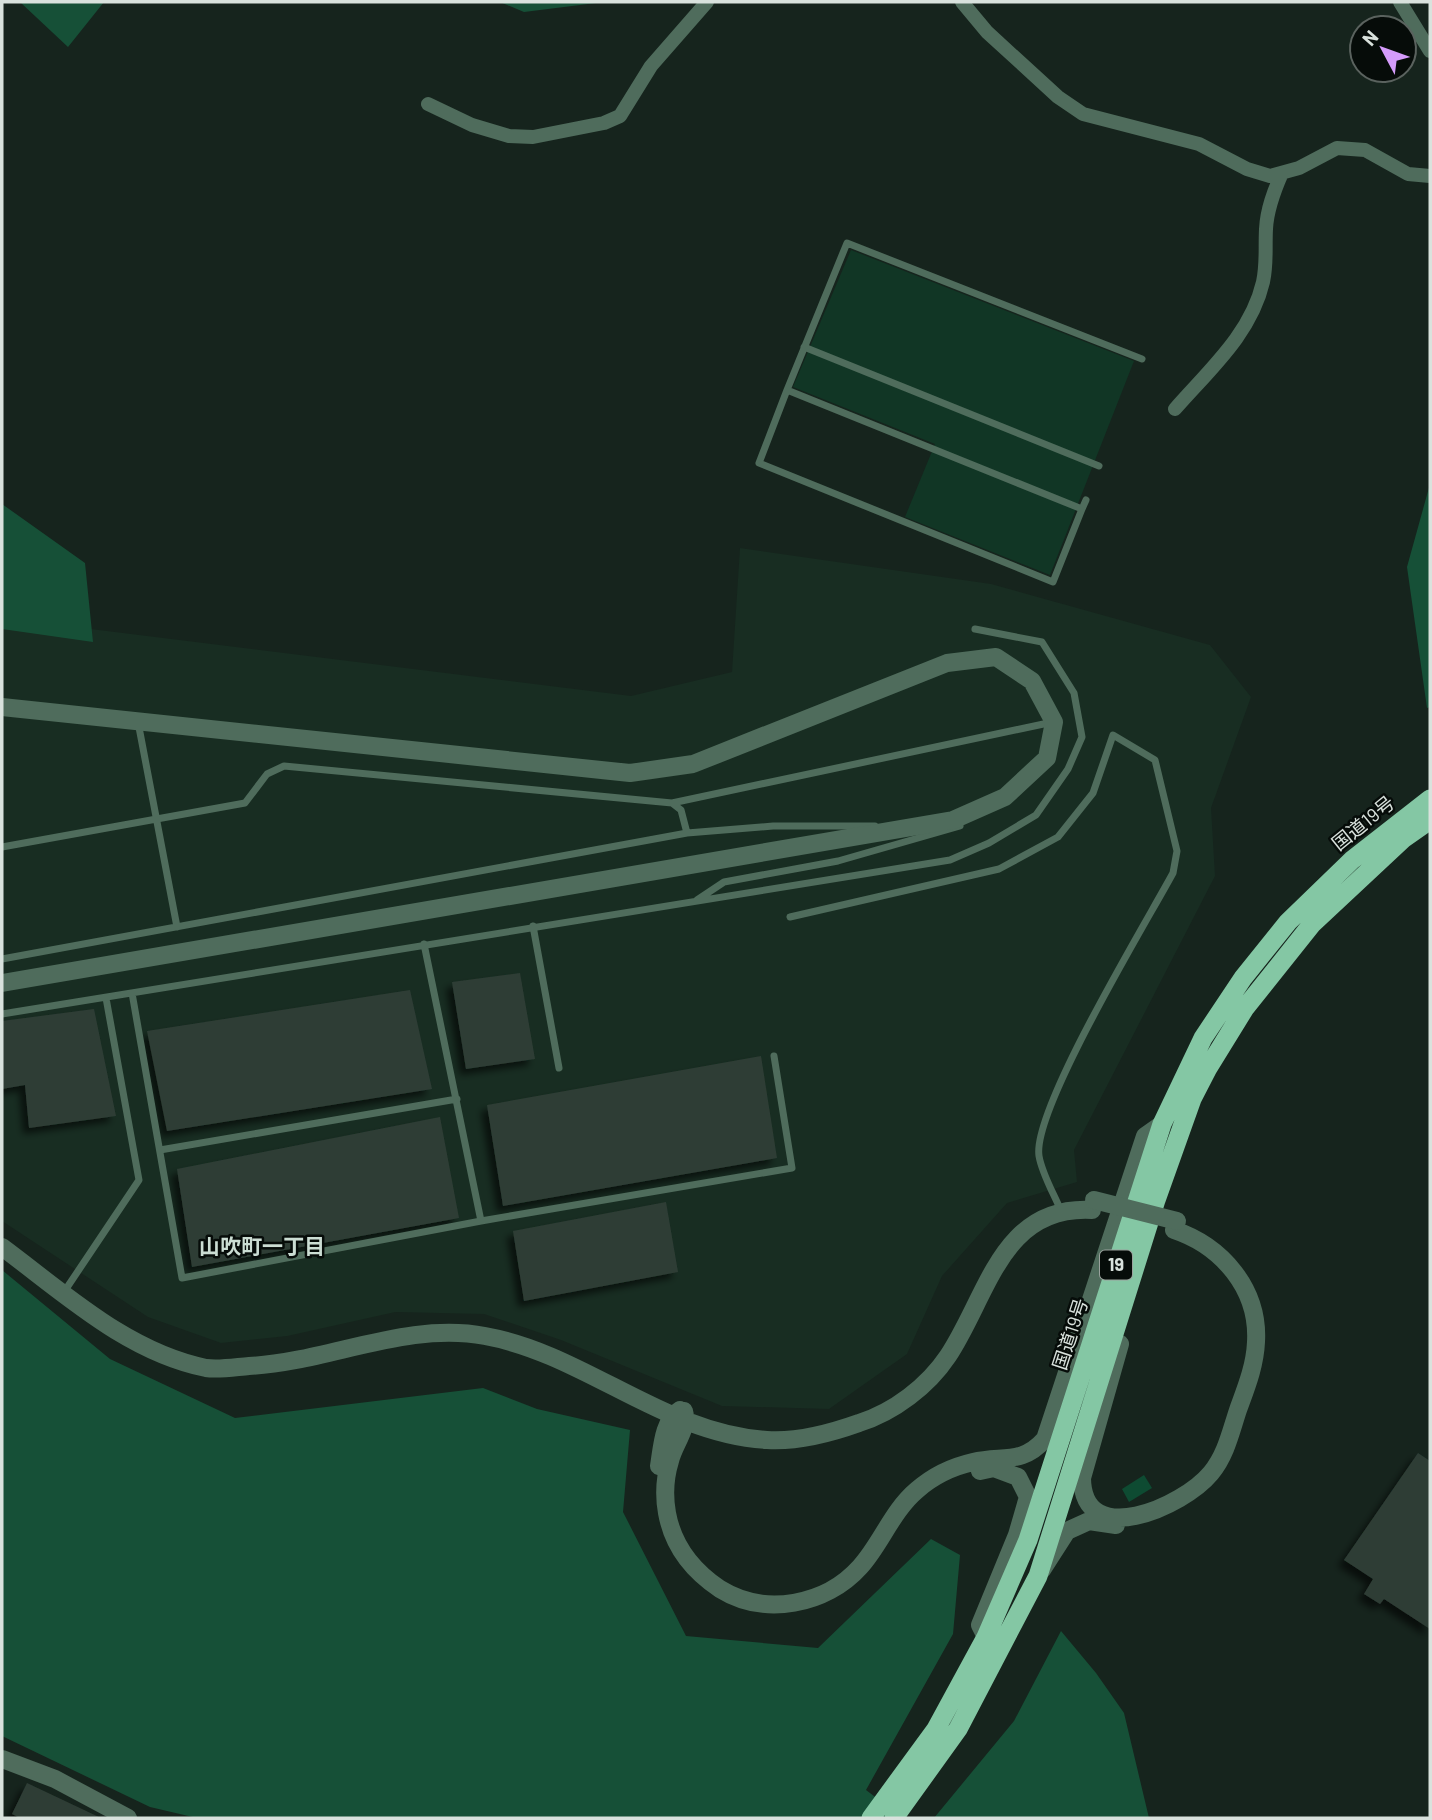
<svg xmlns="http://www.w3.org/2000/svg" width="1432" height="1820" viewBox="0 0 1432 1820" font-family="Barlow,'Noto Sans JP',sans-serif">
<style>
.built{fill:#182d22}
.green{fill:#113625}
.forest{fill:#165037}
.water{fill:#0e4b32}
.building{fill:#2e3d35;filter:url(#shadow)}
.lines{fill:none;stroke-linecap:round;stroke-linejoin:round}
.service{stroke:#4f6c5c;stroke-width:7}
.minor{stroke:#4f6c5c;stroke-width:14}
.tertiary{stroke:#4f6c5c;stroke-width:18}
.trunk{stroke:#84c7a4;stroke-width:19}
.tertiary-bridge{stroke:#4f6c5c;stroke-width:18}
.labels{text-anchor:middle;stroke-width:5;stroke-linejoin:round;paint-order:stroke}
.shield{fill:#060c09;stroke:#9aa29d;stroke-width:2}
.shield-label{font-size:18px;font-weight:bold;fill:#d9e2dd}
.street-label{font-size:19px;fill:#d9e2dd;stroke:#060c09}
.neighbourhood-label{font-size:21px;font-weight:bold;fill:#cbddd3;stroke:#060c09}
</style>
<defs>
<filter id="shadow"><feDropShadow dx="-6" dy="6" stdDeviation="3.5" flood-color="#0009"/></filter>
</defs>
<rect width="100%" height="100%" fill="#16241d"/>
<path class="built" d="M740,548L991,584L1210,645L1251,697L1211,808L1215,876L1074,1150L1077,1182L1007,1203L942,1276L907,1354L829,1409L722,1406L561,1340L484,1314L395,1312L287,1336L221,1343L148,1317L2,1221V618L631,696L732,672Z"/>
<path class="green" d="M851,250L1134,361L1050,575L905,517L935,444L793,387Z"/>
<path class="forest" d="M20,2H104L68,47Z
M500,2H604L524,12Z
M1430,484V707L1427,708L1407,567Z
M2,504L85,563L93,642L2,629Z
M2,1270L110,1359L235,1418L483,1388L537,1409L630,1430L623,1512L686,1636L818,1648L931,1539L960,1555L953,1634L866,1790L903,1818H197L150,1807L2,1736Z
M1061,1631L1096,1673L1124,1713L1149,1818H934L1014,1721Z"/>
<path class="water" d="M1144,1475L1152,1488L1129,1502L1122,1489Z"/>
<path class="building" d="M520,973L535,1059L466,1069L452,982Z
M410,990L432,1089L167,1131L147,1031Z
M94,1009L116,1116L29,1128L25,1085L2,1089V1021Z
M761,1056L777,1158L503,1206L487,1105Z
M440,1117L459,1218L192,1267L177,1169Z
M666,1202L678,1272L524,1301L513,1231Z
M1418,1453L1430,1461V1629L1384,1599L1380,1604L1364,1594L1373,1579L1344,1560Z
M27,1783L101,1818H20L12,1814Z"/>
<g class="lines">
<path class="service" d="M804,347L1099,466
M787,390L759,463L1053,582L1082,509
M1086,500L1082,509L787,390L847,243L1142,359
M138,722L177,927
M672,803L1053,722
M2,847L245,803L267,774L284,766L672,803L681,810L687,833
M697,900L724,882L838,861L960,826
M790,917L999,869L1058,837L1093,793L1113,735L1155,760L1177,851L1173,873C1146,923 1032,1110 1039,1156C1042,1174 1054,1194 1061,1211
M533,926L559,1068
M424,944L481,1221
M2,959L687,833L773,826H875
M132,993L182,1278L481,1221L792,1168L774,1056
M2,1014L950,860L989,843L1036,815L1068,769L1082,737L1074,693L1042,642L975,629
M160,1150L457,1099
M64,1292L139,1180L106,998"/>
<path class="minor" d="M962,2L987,32L1058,97L1083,114L1199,144L1247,169L1270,176L1299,168L1337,148L1365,150L1408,174L1430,176
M1400,2L1430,51
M428,104L472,125L509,136L533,137L604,123L620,116L651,66L707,2
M1175,409C1209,370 1251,334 1263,282C1267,264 1265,248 1266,229C1267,209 1274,191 1282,173"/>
<path class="tertiary" d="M2,707L630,773L693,764L947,663L996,657L1032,681L1054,722L1047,758L1005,797L953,820L2,983
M2,1247C64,1293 127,1352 206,1368C219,1370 236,1367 249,1366C328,1362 407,1321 485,1336C585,1354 664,1434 767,1440C796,1442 831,1433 859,1423C894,1412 928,1386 948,1356C988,1296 1001,1205 1092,1210
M1120,1344L1082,1478C1083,1551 1183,1507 1211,1473C1226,1455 1231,1431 1238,1410C1246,1388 1255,1366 1256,1342C1259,1289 1222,1246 1174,1230
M684,1411C689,1428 674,1444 670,1461C665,1477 664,1496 667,1513C673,1546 693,1571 720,1589C765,1617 826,1605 860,1567C881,1544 892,1511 917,1490C933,1476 951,1467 973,1462C1003,1455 1022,1465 1045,1439L1145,1136L1162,1124
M659,1466C662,1448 663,1420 680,1410
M980,1471L994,1468L1018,1477L1028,1497L1017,1535L980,1625L986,1637
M1042,1570L1067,1531L1089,1521L1116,1525
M2,1759L55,1779L128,1818"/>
<path class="trunk" d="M871,1818L936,1729L986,1637L1028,1540L1162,1124L1203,1038L1243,978L1288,922L1352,860L1430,799
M894,1818L958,1729L1038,1576L1156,1200L1192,1099L1208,1068L1245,1008L1312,924L1403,839L1430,820"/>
<path class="tertiary-bridge" d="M1094,1200L1177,1221"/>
</g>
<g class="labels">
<rect class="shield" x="1100" y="1250.5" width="32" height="29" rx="5"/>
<g class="shield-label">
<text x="1116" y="1271">19</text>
</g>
<g class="street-label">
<text transform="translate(1363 823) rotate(-39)" y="7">国道19号</text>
<text transform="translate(1070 1334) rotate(-72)" y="7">国道19号</text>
</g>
<g class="neighbourhood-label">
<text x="262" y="1254">山吹町一丁目</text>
</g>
</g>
<rect width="1432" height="1820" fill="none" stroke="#d9e2dd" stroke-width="7"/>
<g transform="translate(1383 49) rotate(311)"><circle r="33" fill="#060c09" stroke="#5a625e" stroke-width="2"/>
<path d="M0-5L12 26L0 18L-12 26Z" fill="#d59cfb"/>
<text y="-10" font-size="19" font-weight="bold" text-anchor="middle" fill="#d9e2dd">N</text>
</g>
</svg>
